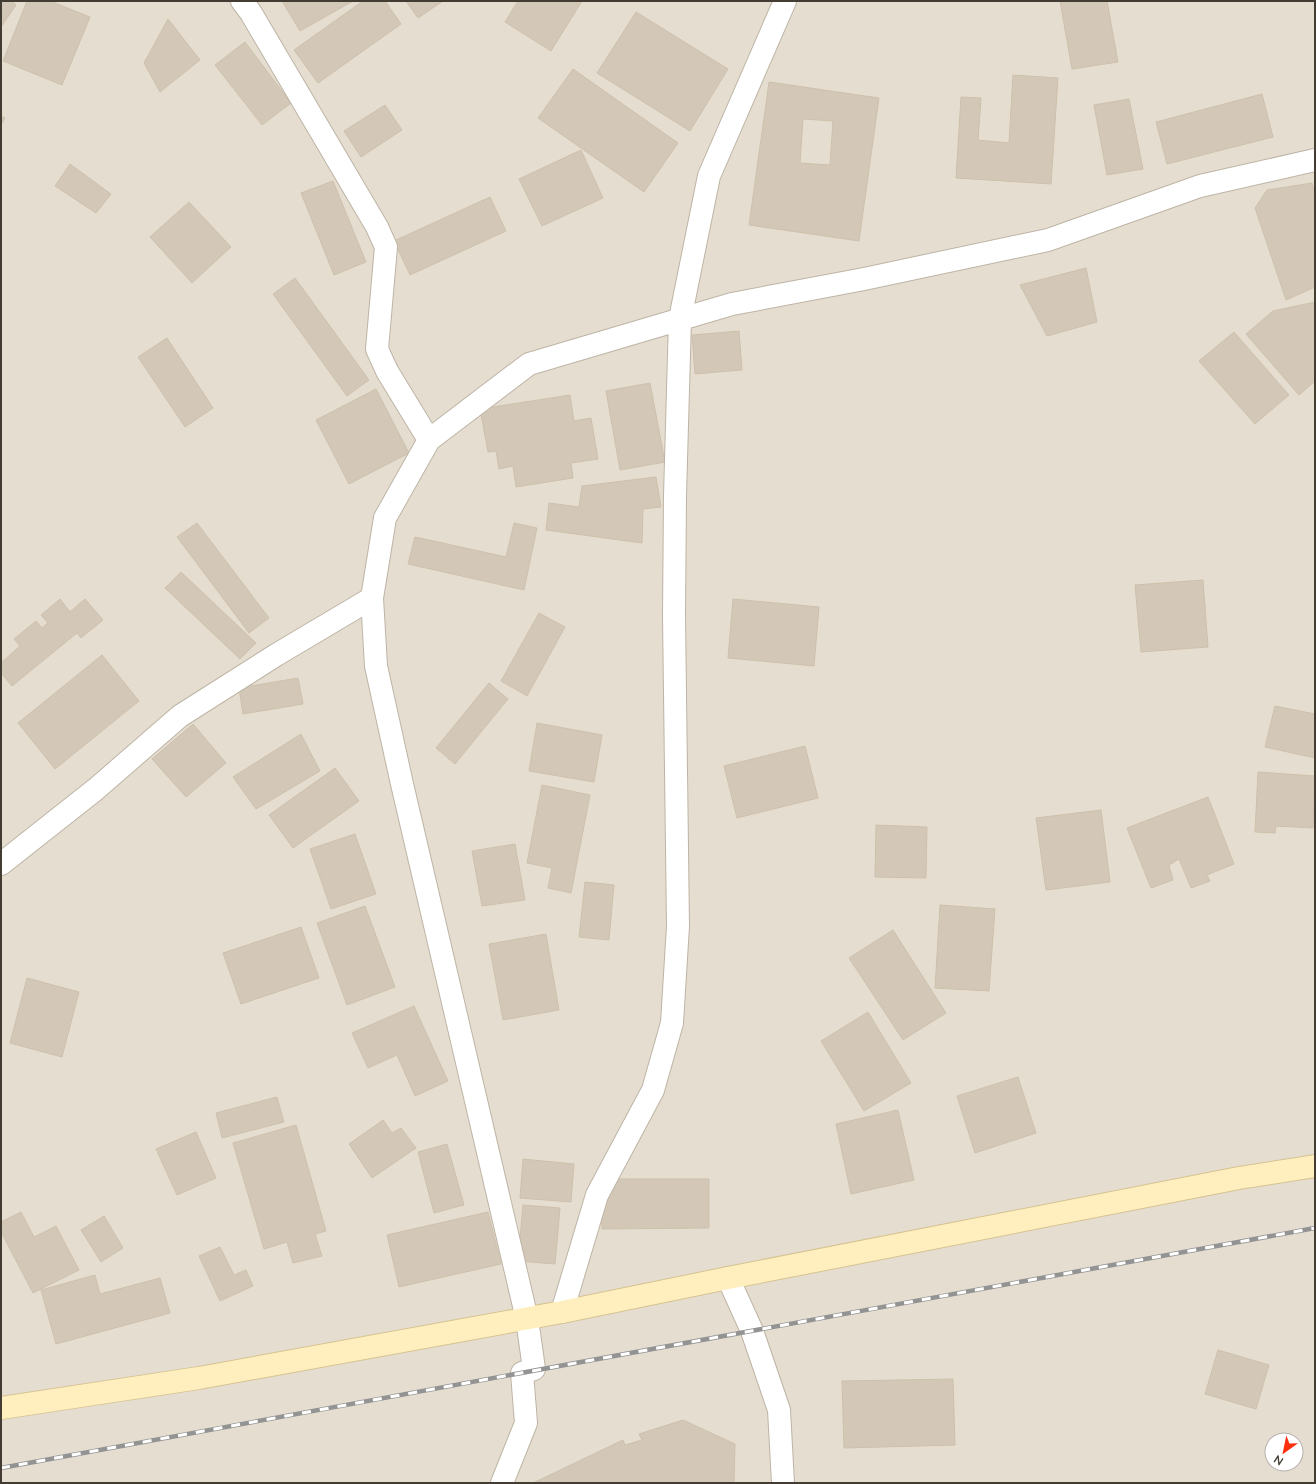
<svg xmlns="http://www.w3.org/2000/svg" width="1316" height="1484" viewBox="0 0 1316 1484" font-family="Lato,sans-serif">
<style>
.residential{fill:#e5ded0;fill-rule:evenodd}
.building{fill:#d3c8b8;stroke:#cec0ab;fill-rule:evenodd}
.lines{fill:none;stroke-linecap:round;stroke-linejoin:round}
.street-casing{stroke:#bdb4a5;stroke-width:24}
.secondary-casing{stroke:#d6c293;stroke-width:24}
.street{stroke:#fff;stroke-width:22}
.secondary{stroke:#ffefbe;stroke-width:22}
.rail-casing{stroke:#939393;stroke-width:4.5}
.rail{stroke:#fff;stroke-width:3;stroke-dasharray:9;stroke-linecap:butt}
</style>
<rect width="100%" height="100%" fill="#f1ede2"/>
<path class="residential" d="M1,1H1315V1483H1ZM1272,1440H1296V1464H1272Z"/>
<path class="building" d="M1,1H11L16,5L1,27Z
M27,1H50L90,17L62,85L3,61Z
M282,1H353L300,31Z
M363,1H385L401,24L318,83L294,50Z
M406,1H443L418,18Z
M518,1H582L551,51L505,22Z
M1060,1H1107L1118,62L1072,69Z
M636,12L728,69L690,131L597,73Z
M168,19L200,60L160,92L144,63Z
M245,42L291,103L262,125L215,65Z
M573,69L678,143L644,192L538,118Z
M1013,75L1058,78L1051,184L956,178L961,97L981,98L978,140L1009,143Z
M769,82L879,98L859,241L749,225ZM803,119L833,121L830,165L800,163Z
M1262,94L1273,137L1167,164L1156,122Z
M1129,99L1143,169L1107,175L1094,105Z
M385,105L402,130L361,157L344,131Z
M1,116L5,118L1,125Z
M581,150L603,198L542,226L519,179Z
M70,164L111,194L96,213L55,186Z
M333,181L366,262L334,275L301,193Z
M1312,183L1315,194V287L1286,300L1255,208L1267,190Z
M490,197L506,231L410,275L394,241Z
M189,202L231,247L192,283L150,237Z
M1086,268L1097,322L1047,336L1020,285Z
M295,278L369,380L347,396L273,294Z
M1315,302V381L1299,395L1246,334L1273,311Z
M739,331L742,370L695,374L692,335Z
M1234,332L1289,395L1255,424L1199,361Z
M167,338L213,408L185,427L138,357Z
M650,383L665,462L620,470L606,391Z
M376,389L409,453L349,484L316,420Z
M570,395L574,421L591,418L598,459L571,463L573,478L516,487L513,466L499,469L496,451L488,452L480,409Z
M656,477L661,507L643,509L642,543L546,530L549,503L579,507L582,486Z
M197,523L269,618L249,633L177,537Z
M514,523L537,528L524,590L408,564L415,537L506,557Z
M181,572L256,643L240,659L165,588Z
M1203,580L1208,647L1141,652L1135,585Z
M60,599L70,612L85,599L103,620L81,638L77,633L12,686L1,673V663L20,646L14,639L36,621L42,628L48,623L41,615Z
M733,599L819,607L814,666L728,658Z
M539,613L565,627L527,696L501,681Z
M102,655L139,701L55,769L18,723Z
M298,678L303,704L243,714L239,688Z
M489,683L508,699L455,764L436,748Z
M1275,706L1315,714V758L1265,747Z
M537,723L602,735L594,782L529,771Z
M193,724L226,763L186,797L152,759Z
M301,734L320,771L256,809L233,777Z
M805,746L818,798L737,818L724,766Z
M335,768L359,801L293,848L269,815Z
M1258,772L1315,776L1313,828L1276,826L1275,833L1255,832Z
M542,785L590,795L571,893L548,888L552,868L527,863Z
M1208,797L1234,864L1207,875L1210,881L1191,888L1179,859L1169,865L1173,880L1151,888L1127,828Z
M1101,810L1110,882L1046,890L1036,818Z
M876,825L927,827L926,878L875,877Z
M355,834L376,894L331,909L310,849Z
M515,844L525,900L482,906L472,851Z
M585,882L614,885L609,940L579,937Z
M940,905L995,909L989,991L935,988Z
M365,906L395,987L347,1005L317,923Z
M301,927L319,978L241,1004L223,953Z
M893,930L946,1013L903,1040L849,958Z
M546,934L559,1010L503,1020L489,944Z
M27,978L79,992L62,1057L10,1043Z
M414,1006L448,1081L415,1096L397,1055L368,1068L352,1033Z
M868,1012L911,1083L864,1111L821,1041Z
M1018,1077L1036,1133L975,1153L957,1096Z
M277,1097L284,1122L222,1138L216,1113Z
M898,1110L914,1180L851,1194L836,1124Z
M383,1120L392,1133L401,1128L416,1148L372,1178L349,1144Z
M296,1125L326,1231L315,1234L322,1256L293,1263L287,1242L264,1249L233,1143Z
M196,1132L216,1178L177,1195L156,1149Z
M447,1144L464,1205L434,1213L418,1152Z
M523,1159L574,1164L571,1202L520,1198Z
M601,1179H709V1228L602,1229Z
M523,1205L560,1208L555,1264L518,1261Z
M21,1212L34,1237L56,1226L79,1270L33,1293L1,1232V1222Z
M488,1212L501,1264L399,1287L387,1235Z
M104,1216L123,1248L101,1262L81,1230Z
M220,1247L234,1275L246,1270L253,1286L220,1301L199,1256Z
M95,1275L100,1294L160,1278L170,1313L56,1344L41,1290Z
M1218,1350L1269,1365L1256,1409L1205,1394Z
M953,1379L955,1445L844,1448L842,1381Z
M683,1420L735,1444L734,1483H533L623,1440L625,1445L642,1440L639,1434Z"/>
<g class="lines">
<g class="street-casing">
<path id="street" d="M242,1L251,13L377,227L386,247L377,349L387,371L429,440L385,518L372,598L376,666L402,784L527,1319L534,1369L522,1373L526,1423L502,1483
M429,440L529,364L732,304L864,279L1048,240L1200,186L1315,160
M1,864L96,789L180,716L276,655L372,598
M728,1278L752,1331L779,1410L783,1483
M562,1312L597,1195L653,1090L672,1023L678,926L674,615L675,496L680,319L709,176L785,1"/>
</g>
<g class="secondary-casing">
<path id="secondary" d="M1,1408L199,1378L562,1312L728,1278L1239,1178L1315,1166"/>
</g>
<use href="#street" class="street"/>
<use href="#secondary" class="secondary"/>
<g class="rail-casing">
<path id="rail" d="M1,1468L1315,1228"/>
</g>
<use href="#rail" class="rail"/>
</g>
<rect width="1316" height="1484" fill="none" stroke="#433c33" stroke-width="4"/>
<g transform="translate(1284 1452) rotate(213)"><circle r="19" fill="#ffffff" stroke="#b4b1ad"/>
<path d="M0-3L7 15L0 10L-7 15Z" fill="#fc2f0e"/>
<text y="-6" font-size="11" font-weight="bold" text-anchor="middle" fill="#433c33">N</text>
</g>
</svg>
